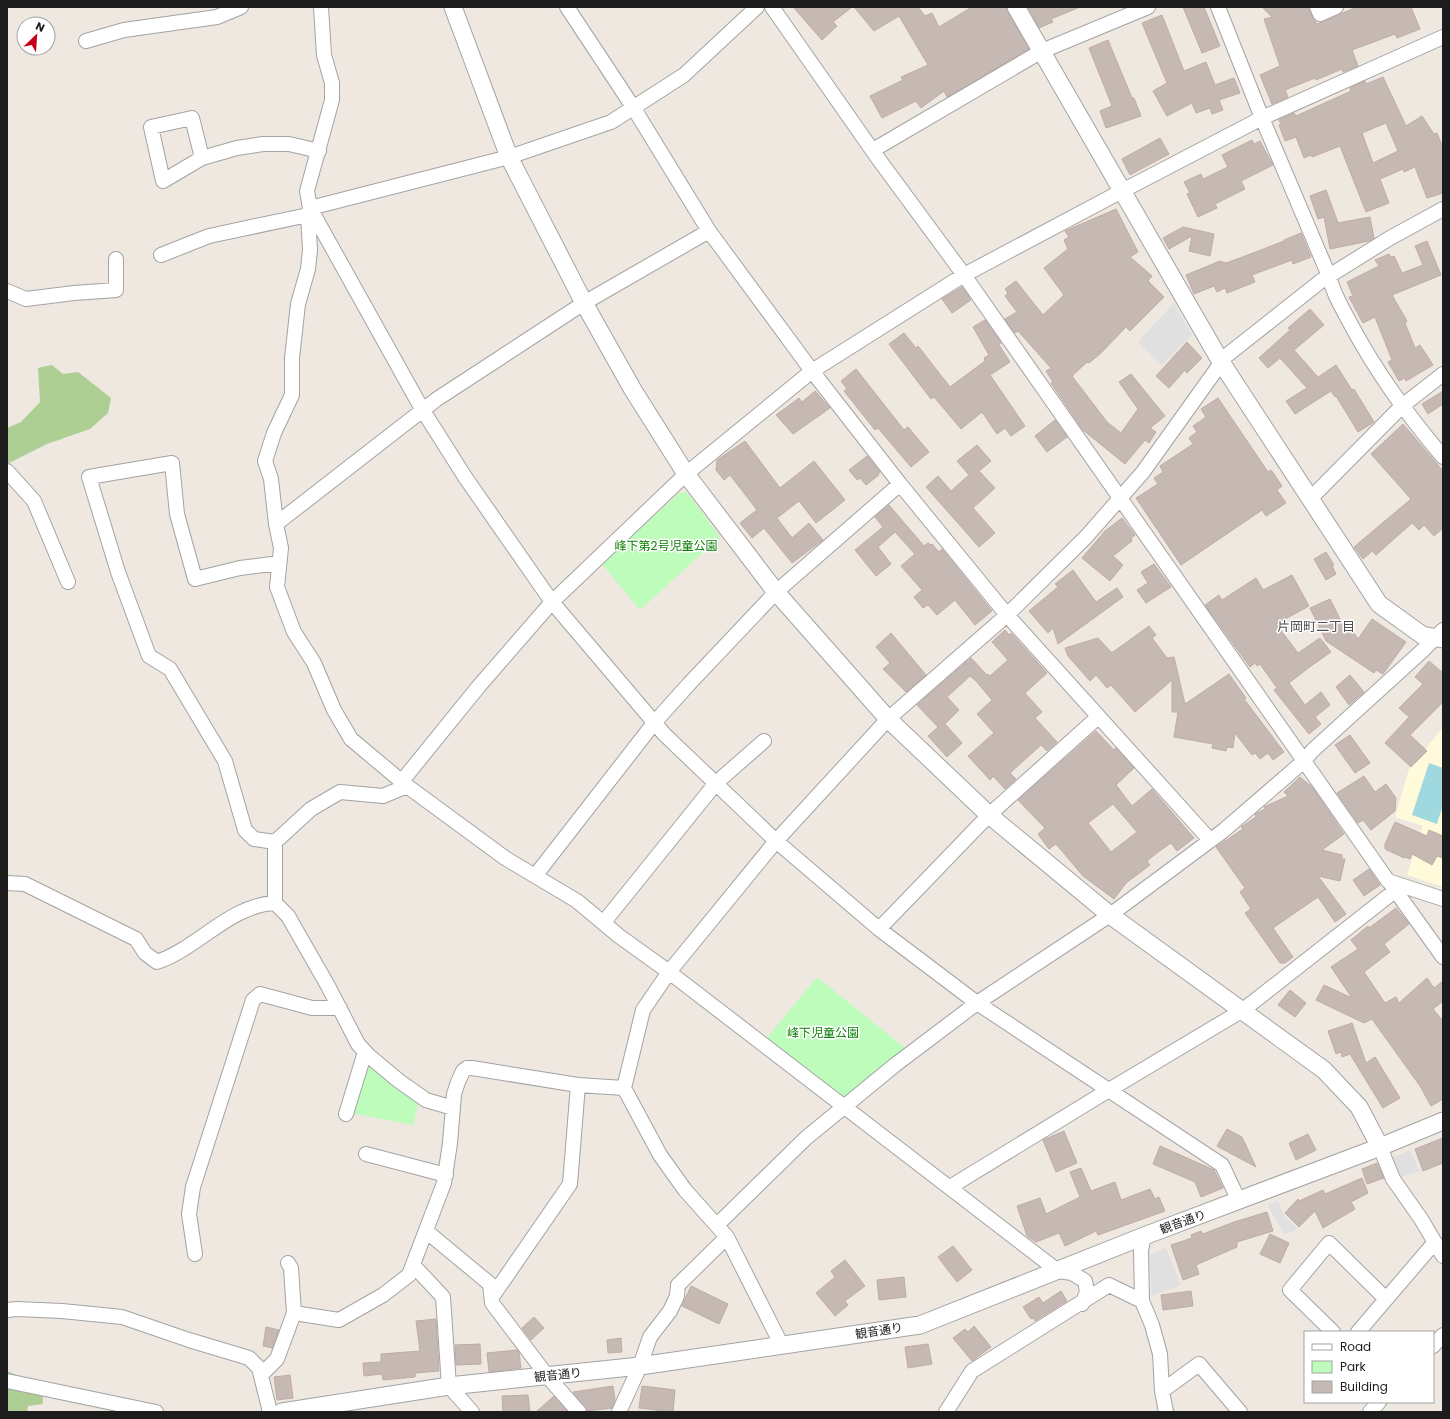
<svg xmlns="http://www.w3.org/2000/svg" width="1450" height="1419" viewBox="0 0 1450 1419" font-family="Poppins,'Noto Sans JP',sans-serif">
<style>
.education{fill:#fffad9}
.forest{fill:#adcf93}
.park{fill:#bdfcba}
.parking{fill:#e0e0e0}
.water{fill:#9fd8de}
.building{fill:#c6b9b4;stroke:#c0aca3;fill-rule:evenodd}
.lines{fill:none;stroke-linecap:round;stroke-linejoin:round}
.minor-casing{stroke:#a3a3a3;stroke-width:16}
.tertiary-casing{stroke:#a3a3a3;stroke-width:19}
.minor{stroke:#fff;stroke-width:14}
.tertiary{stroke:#fff;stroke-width:17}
.labels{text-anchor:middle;stroke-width:3;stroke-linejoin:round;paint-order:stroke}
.park-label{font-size:12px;fill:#0b7d06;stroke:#fff}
.street-label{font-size:12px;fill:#1c1c1c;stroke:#fff}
.neighbourhood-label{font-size:13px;fill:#4f4f4f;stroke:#fff}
</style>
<rect width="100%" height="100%" fill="#eee8e1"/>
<path class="education" d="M1443,727V887L1407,875L1423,826L1395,817L1409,769Z"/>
<path class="forest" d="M52,365L63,374L78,372L111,398L108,413L90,429L47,444L7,464V428L21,422L40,402L38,368Z
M7,1371L42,1386L43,1404L28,1406L27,1412H7Z"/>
<path class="park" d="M687,492L720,537L640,610L602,564L679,493Z
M817,977L905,1048L848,1096H840L767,1038Z
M369,1064L399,1091L419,1101L413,1125L351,1113Z"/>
<path class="parking" d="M1174,303L1192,335L1162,365L1138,342Z
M1410,1150L1420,1171L1400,1177L1391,1158Z
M1277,1200L1284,1215L1298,1229L1284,1234L1268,1206Z
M1166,1248L1181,1285L1152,1296L1149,1255Z"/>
<path class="water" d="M1429,763L1443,768V805L1437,824L1412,815Z"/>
<path class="building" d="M793,7H852L833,22L837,26L822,40Z
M854,7H918L925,16L932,13L939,27L972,7H1006L1029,49L947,97L944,91L921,108L916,101L882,118L870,96L903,80L901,77L928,65L899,16L874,31Z
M1028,7H1080L1051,19L1053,22L1039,28Z
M1183,7H1204L1220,46L1202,53Z
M1262,7H1309L1312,17L1317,24L1357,7H1411L1420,29L1397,38L1395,34L1352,50L1358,66L1343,72L1342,69L1316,80L1315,78L1285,90L1288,97L1272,104L1260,75L1280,66L1264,19L1272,17Z
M1162,15L1184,71L1206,62L1215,85L1234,78L1240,93L1219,100L1223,110L1212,114L1210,108L1196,113L1192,103L1167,116L1153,91L1167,83L1142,23Z
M1108,40L1132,98H1134L1141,116L1106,128L1100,111L1112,106L1089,48Z
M1383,77L1406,126L1422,116L1434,134L1437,133L1443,148V193L1427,198L1415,167L1404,172L1403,169L1380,179L1389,203L1366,212L1340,146L1312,157L1311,155L1304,158L1296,137L1285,141L1279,125L1281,124L1279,120L1294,113L1296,116L1351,91L1350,88L1365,81L1366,84ZM1386,123L1398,151L1373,163L1362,133Z
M1160,138L1169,154L1130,175L1122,159Z
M1252,140L1254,144L1260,141L1273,165L1241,181L1245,189L1215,204L1217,208L1198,217L1187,194L1190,193L1184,182L1201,174L1203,179L1228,167L1222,155Z
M1326,190L1338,223L1370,217L1374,238L1369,241L1330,249L1324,217L1318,219L1310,196Z
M1116,209L1138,252L1130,257L1152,276L1148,281L1164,297L1130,331L1126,327L1100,354L1089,363L1087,362L1072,376L1107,422L1121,433L1138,409L1119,382L1131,374L1165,416L1150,428L1156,432L1149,443L1145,440L1125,464L1083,430L1051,383L1053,382L1046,371L1051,368L1018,331L1015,333L1005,319L1017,312L1005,296L1008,293L1005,289L1016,281L1043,315L1064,295L1044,268L1068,249L1064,240L1069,237L1065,231Z
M1183,227L1214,234L1210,256L1189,251L1192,236L1169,249L1163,238Z
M1301,233L1311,257L1293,264L1292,260L1252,275L1255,282L1227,293L1225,288L1217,292L1214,286L1194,294L1186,275L1220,261L1226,263L1240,258L1284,241V240Z
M1427,241L1441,275L1392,295L1407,321L1405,323L1415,348L1420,345L1433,365L1406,381L1405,378L1399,381L1388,362L1392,360L1375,317L1363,323L1349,297L1353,296L1347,282L1379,266L1375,260L1389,254L1391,257L1394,256L1402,273L1423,265L1415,246Z
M962,287L971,300L952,313L942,299Z
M1310,309L1324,325L1294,350L1318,377L1336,365L1352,390L1354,389L1374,422L1358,432L1336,396L1335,397L1331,391L1295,414L1286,401L1307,388L1280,358L1268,368L1259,358L1290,330L1288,328Z
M985,320L1001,343L999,345L1010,362L990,375L1025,426L1011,436L1005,428L997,434L982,412L961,429L934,397L931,399L889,344L904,333L916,348L918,346L950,387L985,361L984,358L989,355L973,327Z
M1187,342L1202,358L1187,373L1185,370L1169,388L1156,376Z
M856,369L904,430L908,427L929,452L911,467L878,428L875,430L844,391L847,389L841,381Z
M815,391L830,408L793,434L776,415L799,398L802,402Z
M1443,391V404L1428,414L1422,404Z
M1218,398L1268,472L1271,470L1282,486L1277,490L1286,503L1266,516L1262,510L1181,565L1136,498L1158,484L1154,478L1163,472L1160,466L1193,444L1189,438L1197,432L1193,426L1206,417L1201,409Z
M1055,420L1067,437L1047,452L1035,436Z
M1403,424L1443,471V528L1434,536L1424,525L1419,530L1412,523L1376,555L1372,551L1363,559L1354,547L1411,499L1371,454Z
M745,441L780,488L814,461L845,500L816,523L799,501L777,518L792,538L809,523L823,540L792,563L764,528L752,538L740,523L757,510L730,475L724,480L716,470L717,460Z
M977,445L991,461L979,471L995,488L973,508L995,533L979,547L926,487L938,476L951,491L969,475L957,461Z
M867,456L880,472L878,474L879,475L866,485L860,478L857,480L849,470Z
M889,505L924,546L928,543L931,545L932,544L939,552L942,549L992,611L975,625L955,600L937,615L928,605L923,608L914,597L922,590L901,566L915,554L895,532L878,547L891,564L876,576L855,550L883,527L875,517Z
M1122,518L1135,535L1131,538L1132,541L1113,556L1123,565L1110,581L1082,558L1105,531Z
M1326,552L1334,565L1332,566L1336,574L1326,580L1314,559Z
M1154,564L1171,587L1146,603L1137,590L1148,583L1141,572Z
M1073,570L1096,602L1117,588L1123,597L1058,644L1053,628L1048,633L1029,611L1058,587L1055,584Z
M1292,575L1309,606L1276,624L1298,653L1320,638L1331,652L1311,666L1289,683L1305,705L1321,692L1330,705L1315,717L1321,724L1309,734L1274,690L1277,688L1260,664L1257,666L1255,663L1250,667L1205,605L1219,595L1222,600L1256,578L1263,590Z
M1330,599L1342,623L1346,621L1358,639L1372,619L1406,642L1383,674L1376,670L1374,673L1326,641L1310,608Z
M1149,626L1156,635L1152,638L1167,658L1174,657L1185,704L1229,674L1246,698L1244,699L1284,752L1273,760L1268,753L1260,759L1255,753L1252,755L1235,733L1233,748L1227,747L1226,751L1212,748L1213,744L1174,737L1178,712H1172V680L1135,712L1111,685L1107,688L1096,675L1090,681L1068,656L1065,648L1098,638L1111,652H1113Z
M1005,630L1009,635L1011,633L1047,673L1025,693L1042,712L1035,718L1057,742L1047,751L1041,745L1010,773L1016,779L1005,789L993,776L990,780L968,756L994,733L977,714L992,700L976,681L970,676L947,697L959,710L945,724L962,743L947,757L928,736L938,727L917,705L971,658L987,675L988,674L990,676L1008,660L992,642Z
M891,633L926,675L906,692L883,669L890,663L876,647Z
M1429,661L1443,673V702L1410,735L1427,751L1411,767L1385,743L1409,717L1399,708L1423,684L1415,677Z
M1350,675L1364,692L1349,705L1336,687Z
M1096,731L1114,750L1116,748L1134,768L1116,785L1132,806L1152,789L1194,838L1177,851L1171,843L1158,852L1147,861L1150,865L1126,883L1114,899L1083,876L1056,844L1049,849L1038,834L1045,828L1018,800ZM1113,804L1137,832L1111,852L1088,823Z
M1350,735L1370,763L1355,773L1335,745Z
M1364,776L1375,792L1386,784L1396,798L1395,811L1371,830L1363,820L1358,823L1337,793Z
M1300,777L1312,787L1344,834L1322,850L1342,855V859H1345L1340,881L1318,876L1346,914L1335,922L1318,897L1273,928L1293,957L1285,963H1280L1245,913L1251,909L1240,892L1245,888L1216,847L1243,829L1241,827L1256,817L1255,814L1265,809L1264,807L1288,796L1284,792Z
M1395,822L1427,836L1429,830L1443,836V858L1437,856L1432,865L1412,854L1410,859L1405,857L1404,858L1385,849V844Z
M1369,869L1380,885L1364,896L1353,880Z
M1396,908L1409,924L1384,944L1390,952L1364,972L1385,1003L1396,997L1399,1003L1427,978L1434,988L1443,981V1001L1433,1009L1443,1021V1099L1431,1106L1420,1086L1372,1019L1364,1023L1316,1000L1324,985L1352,998L1331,967L1358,949L1351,940L1368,926L1369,928Z
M1290,990L1306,1003L1295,1017L1278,1005Z
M1352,1023L1366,1063L1375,1057L1400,1098L1383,1108L1350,1054L1342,1057L1341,1052L1336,1054L1328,1031Z
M1227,1129L1242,1137L1256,1167L1217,1146Z
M1064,1131L1077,1163L1056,1172L1043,1140Z
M1308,1134L1316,1150L1296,1160L1289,1143Z
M1443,1138V1163L1423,1171L1415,1149Z
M1160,1146L1214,1170L1223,1188L1201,1197L1195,1182L1153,1164Z
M1377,1163L1384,1178L1367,1184L1362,1169Z
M1081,1168L1091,1191L1115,1182L1121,1200L1150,1189L1155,1199L1159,1197L1165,1211L1098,1235L1096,1231L1065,1246L1059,1233L1036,1242L1027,1236L1017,1206L1040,1198L1046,1214L1080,1197L1070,1172Z
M1362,1178L1368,1193L1351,1202L1355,1209L1323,1228L1315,1211L1299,1227L1285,1213L1298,1199L1299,1201L1323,1190L1325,1194Z
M1267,1212L1273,1231L1237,1242V1247L1196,1265L1199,1274L1183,1280L1171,1245L1192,1238L1191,1235L1201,1231L1203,1234L1234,1222Z
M1270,1234L1289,1243L1280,1263L1260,1254Z
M953,1246L972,1270L957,1282L938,1257Z
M845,1260L865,1286L845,1301L848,1305L835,1316L816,1293L835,1277L831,1271Z
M904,1277L906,1297L879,1300L877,1280Z
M691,1286L728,1304L719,1324L682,1306Z
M1061,1291L1067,1301L1035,1321L1033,1318L1031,1319L1023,1307L1039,1297L1043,1303Z
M1191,1291L1193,1306L1163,1310L1161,1295Z
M534,1317L544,1328L531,1340L522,1328Z
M436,1319L439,1371L415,1373V1377L383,1380L382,1374L364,1376L363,1363L381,1362V1354L420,1351L416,1321Z
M974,1326L991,1347L972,1361L953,1338L965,1329L968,1332Z
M266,1327L279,1330L272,1348L263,1346Z
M621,1338L622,1352L608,1353L607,1340Z
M480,1344L481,1364L456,1365L455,1345Z
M928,1344L932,1364L908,1368L905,1347Z
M517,1350L519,1353L521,1368L489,1372L487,1353Z
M290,1375L293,1398L277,1400L274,1377Z
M613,1386L615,1400L612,1408L587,1411L573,1392Z
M642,1386L675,1390L673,1412L639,1408Z
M528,1395L530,1412H503L502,1396Z
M554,1396L568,1412H536Z"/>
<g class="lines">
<g class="minor-casing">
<path id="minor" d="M321,7L324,55L332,83V100L307,191L310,208L308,215L310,250L308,269L298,304L292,358V395L274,433L265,461L271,479L276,524L281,548L277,587L294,632L314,663L334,710L351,739L407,786L505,858L577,901L619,936L669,972L1058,1271L1072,1273L1085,1281L1087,1292L1082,1304
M567,7L633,107L709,231L812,371L900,484L1007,615L1210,840
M757,7L684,75L611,122L509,157L310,208L422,409L465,477L552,602L664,734L776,841L879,929L977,1003L1222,1165L1239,1201
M772,7L877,157L964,275L1388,881L1443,899
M1218,7L1262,118L1329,276C1333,293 1341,306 1349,321C1376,372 1406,413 1443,457
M1317,7L1320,14L1336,7
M86,41L124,30L217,17L241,7
M873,150L1042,51L1148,7
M202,158L192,118L151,127L163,181L202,158L237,148L263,144H289L319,151
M161,255L209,236L308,215
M7,291L26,299L74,293L116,290V259
M7,471L34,501L68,582
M1310,499L1402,406L1443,374
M276,524L437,399L584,303L709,231
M279,563L240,568L195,579L177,514L172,463L89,477L118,572L149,656L170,669L225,761L245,830L254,839L275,842L311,809L340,792L383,796L407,786
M402,781L479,686L552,602L686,474L812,371L964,275L1122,191L1262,118L1443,37
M535,876L654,723L689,684L776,592L900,484
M7,883L25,884L136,939L145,953L157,962C198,948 230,905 275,903L288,916L328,986L358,1044L369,1056L399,1081L426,1100L453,1108
M1390,883L1443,957
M275,903V842
M604,922L716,783L764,741
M879,929L989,815L1098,717
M346,1114L365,1052
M1380,1147L1393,1179L1421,1219L1443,1256
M366,1154L446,1175
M950,1187L1109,1090L1243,1010L1396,890
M718,1224L806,1138L895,1065L977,1003L1110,915L1223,831L1304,761L1312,751L1422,651L1443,630
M426,1231L490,1284L492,1303L548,1377L579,1412
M1144,1236L1141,1250L1142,1301L1152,1325L1160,1354L1162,1391L1166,1412
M195,1254L189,1214L193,1187L253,1000L260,994L312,1008H340
M288,1263L291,1268L294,1313
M413,1265L443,1297L449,1386L472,1412
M492,1297L570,1184L578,1085
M7,1310L17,1309L62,1311L122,1317L189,1340L249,1358L259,1368L270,1412
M1333,1332L1290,1290L1329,1243L1386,1299
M1358,1332L1435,1242
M782,1346L727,1237L685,1190L660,1155L624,1088L643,1010L669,972L776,841L888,719L1007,615L1086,537L1143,472L1226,356L1321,281L1390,238L1443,209
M1433,1346L1443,1335
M261,1375L277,1359L294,1313L339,1320L383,1295L409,1275L444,1183L450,1143L454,1094L458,1082L463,1071L467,1068H472L578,1085L624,1088
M7,1381L156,1412
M1162,1391L1199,1364L1240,1412
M619,1412L640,1366L650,1337L670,1311L677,1296L678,1285L727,1237
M946,1412L972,1371L1109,1285L1142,1301
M1370,1412L1379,1402"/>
</g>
<g class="tertiary-casing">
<path id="tertiary" d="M453,7L509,157L584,303L633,390L686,474L776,592L888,719L989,815L1110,915L1324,1070L1359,1107L1380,1147
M1016,7L1221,362L1379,604L1422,635L1443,639
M282,1412L449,1386L640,1366L920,1325L1144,1236L1380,1147L1443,1121"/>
</g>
<use href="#minor" class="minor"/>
<use href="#tertiary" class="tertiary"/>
</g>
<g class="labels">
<g class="park-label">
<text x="666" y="550">峰下第2号児童公園</text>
<text x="823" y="1037">峰下児童公園</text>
</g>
<g class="street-label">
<text transform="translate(1183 1222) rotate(-20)" y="4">観音通り</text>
<text transform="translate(879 1331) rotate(-9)" y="4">観音通り</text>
<text transform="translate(558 1375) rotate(-6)" y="4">観音通り</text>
</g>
<g class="neighbourhood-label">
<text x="1316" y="631">片岡町二丁目</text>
</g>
</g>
<rect width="1450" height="1419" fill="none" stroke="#1c1c1c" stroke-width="16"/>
<rect x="1304" y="1331" width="130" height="72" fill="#ffffff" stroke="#a4a4a4"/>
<rect x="1312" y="1344" width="20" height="6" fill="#ffffff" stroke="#a4a4a4"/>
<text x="1340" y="1351" font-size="12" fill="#1c1c1c">Road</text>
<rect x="1312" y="1361" width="20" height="12" fill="#bdfcba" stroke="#a4a4a4"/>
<text x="1340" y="1371" font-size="12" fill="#1c1c1c">Park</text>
<rect x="1312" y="1381" width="20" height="12" fill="#c6b9b4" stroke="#a4a4a4"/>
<text x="1340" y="1391" font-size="12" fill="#1c1c1c">Building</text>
<g transform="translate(36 36) rotate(25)"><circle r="19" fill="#ffffff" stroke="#a4a4a4"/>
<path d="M0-3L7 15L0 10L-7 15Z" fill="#c80019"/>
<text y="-6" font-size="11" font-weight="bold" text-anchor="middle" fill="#1c1c1c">N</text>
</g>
</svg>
